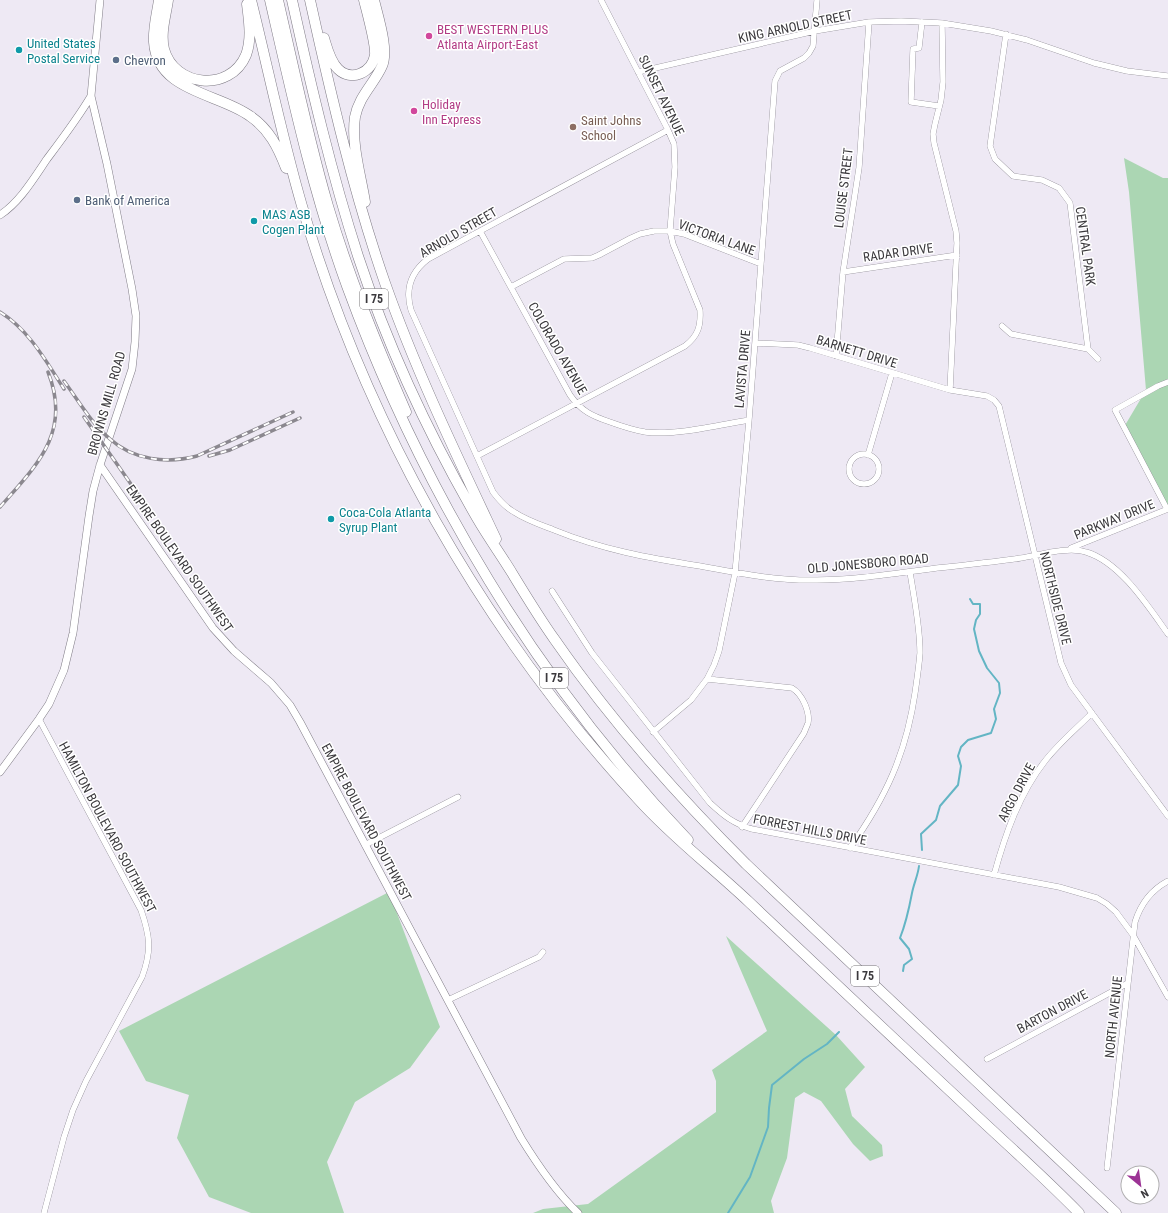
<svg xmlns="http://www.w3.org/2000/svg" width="1168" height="1213" viewBox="0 0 1168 1213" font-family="'Roboto Condensed',sans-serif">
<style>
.green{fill:#abd6b3}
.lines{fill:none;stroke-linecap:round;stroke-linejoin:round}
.stream{stroke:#63b5c4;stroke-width:2}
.minor-casing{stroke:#7f7b85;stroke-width:6}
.tertiary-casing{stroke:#7f7b85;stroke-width:8}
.motorway-casing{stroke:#7f7b85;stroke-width:11}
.minor{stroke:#fff;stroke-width:5.5}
.tertiary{stroke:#fff;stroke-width:7}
.motorway{stroke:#fff;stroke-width:10}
.rail-casing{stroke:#8b888f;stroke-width:3.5}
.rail{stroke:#fff;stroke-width:2;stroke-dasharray:6;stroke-linecap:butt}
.hotel-dot{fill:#d1479c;stroke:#fff;stroke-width:1.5}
.culture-dot{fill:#0f9aa8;stroke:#fff;stroke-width:1.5}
.service-dot{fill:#5c6f8a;stroke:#fff;stroke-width:1.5}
.education-dot{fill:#8d6e63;stroke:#fff;stroke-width:1.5}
.labels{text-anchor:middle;stroke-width:3;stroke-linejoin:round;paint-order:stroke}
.shield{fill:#fff;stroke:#767477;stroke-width:1}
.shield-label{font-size:12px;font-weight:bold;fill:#3b393d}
.street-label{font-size:13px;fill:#3b393d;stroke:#fff}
.hotel-label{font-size:13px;fill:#b23c85;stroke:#fff;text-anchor:start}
.culture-label{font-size:13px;fill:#0d838f;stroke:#fff;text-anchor:start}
.service-label{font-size:13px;fill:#4e5e75;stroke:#fff;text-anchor:start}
.education-label{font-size:13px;fill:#785e54;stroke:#fff;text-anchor:start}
</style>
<rect width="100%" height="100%" fill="#eee9f4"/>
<path class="green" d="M1124,158L1163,178H1168V506L1124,427L1146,390L1129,192Z
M389,892L440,1027L410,1068L355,1102L327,1162L344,1213H251L209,1197L177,1138L189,1095L146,1081L119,1031Z
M726,936L748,956L836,1035L865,1067L845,1089L852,1116L882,1145L883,1156L870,1161L853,1144L821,1101L804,1092L795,1098L787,1158L771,1201L774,1213H533L543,1209L588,1204L716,1112V1081L712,1070L767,1031Z"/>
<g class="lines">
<path class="stream" d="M922,850L921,834L936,820L940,806L958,785L961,766L958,756L961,747L968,740L991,733L996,719L994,709L1000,693L999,683L987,668L979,651L974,629L976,620L980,614V604H973L970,599
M903,971L904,965L912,959L909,949L900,938C906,923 909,909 912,893C914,883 918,875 919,866
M728,1213L750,1177L768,1127L769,1108L772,1085L804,1059L827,1044L839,1032"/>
<g class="minor-casing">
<path id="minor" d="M922,22L919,48L913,49L911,102L939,106
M942,23L943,82L941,100L935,124L933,134L934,143L956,231L957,243L950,390
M1006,34L990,146L995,159L1013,176L1042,180L1059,188L1070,203L1088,349
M638,72L815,31L869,22L901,21L942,23L991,31L1027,40L1094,63L1127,71L1168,76
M668,130L428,259C411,272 405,289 411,310L493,492C499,500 505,507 514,512C526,520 541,525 554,530C603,550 649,558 700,566C738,573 777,581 817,580C857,580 897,573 937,568C965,565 993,562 1021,558C1040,555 1068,546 1086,552C1120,562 1148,606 1168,634
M480,231L570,395C581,411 592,416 610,422C621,426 633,430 645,432C675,436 719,425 749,420
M843,272L957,255
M511,287L564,259L592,258L599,255L631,238L640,234L654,231H670L684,234L761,264
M1002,326L1011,334L1088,349
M755,343L798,345L810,348L950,390L987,396L994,400L999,406L1061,663L1071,685L1168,816
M1088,349L1098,359
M836,356L843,272L859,168L869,22
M849 469a15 15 0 1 1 30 0a15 15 0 1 1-30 0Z
M868,455L892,373
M477,456L685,346C698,336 701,326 700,310L673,244L670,231L675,167L674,144L668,130L601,0
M1167,509L1115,410L1158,386L1168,382
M1070,550L1071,548L1168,509
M552,591L592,653L710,803C724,816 734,824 752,829L1059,887L1097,898L1107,904L1116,912L1133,935L1168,997
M707,679L792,688C802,694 810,711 808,723C807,726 805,730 804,733L742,827
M39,719L141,910C150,936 152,950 142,977L86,1081L73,1110L64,1137L44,1213
M653,732L691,700L707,679L714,665L719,651L735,573L749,420L775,81L780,71L804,58L809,53L813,46L817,0
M365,845L458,797
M850,848C886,797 906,754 915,693C917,679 919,666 920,653C920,626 914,598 910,572
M994,875C1005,835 1019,794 1045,761C1059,743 1076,729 1092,713
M448,1000L539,957L543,952
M987,1059L1128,983
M1107,1168L1135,922C1141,903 1151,890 1168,881"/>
</g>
<g class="tertiary-casing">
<path id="tertiary" d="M0,215C20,202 34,178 47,159C62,139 78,118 91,96
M100,465L213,628L234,651L271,683L290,705L300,722L521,1138C537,1164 555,1191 578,1213
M0,772L39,719L49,704L64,670L73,633L89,516L93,491L100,465L132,369L135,342L136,316L132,289L107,164L91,96L100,0"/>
</g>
<g class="motorway-casing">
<path id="motorway" d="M159,0C157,14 153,28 154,42C157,92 219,93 250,116C269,129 278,147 286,168
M168,0C166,15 160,33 164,49C174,87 230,93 246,55C252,39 249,21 247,4
M251,0C268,68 282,138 302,206C366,425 483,631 638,799C672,837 712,867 749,902C820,969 892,1037 964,1104C1002,1140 1042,1175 1079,1213
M270,0C292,96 313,193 347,286C422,491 537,682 688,840
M278,0C294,69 308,138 328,206C349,277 377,345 406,412
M292,0C311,86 331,172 358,256C388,347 429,435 477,518C488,537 501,555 512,573C526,596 540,619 555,640C611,721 676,794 746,864L1116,1213
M310,0C331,95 353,191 385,283C416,371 456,454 496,539
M324,38C327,48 330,61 338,69C351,82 372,73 375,55C376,44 367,12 364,0
M365,202C361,176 351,144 355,117C359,96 374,84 382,66C389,50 378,17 374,0"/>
</g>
<use href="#minor" class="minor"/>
<use href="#tertiary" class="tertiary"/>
<use href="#motorway" class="motorway"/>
<g class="rail-casing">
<path id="rail" d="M0,312C29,330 46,361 64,389
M64,381C78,400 91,423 110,439C133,460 167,464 197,456L293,412
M84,417L140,497
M209,456L230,450L300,418
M0,507C37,465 72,432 48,372"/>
</g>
<use href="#rail" class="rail"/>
</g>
<g class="hotel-dot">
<circle cx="429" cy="36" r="4"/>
<circle cx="414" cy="111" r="4"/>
</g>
<g class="culture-dot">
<circle cx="19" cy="50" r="4"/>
<circle cx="254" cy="221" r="4"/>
<circle cx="331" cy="519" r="4"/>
</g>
<g class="service-dot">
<circle cx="116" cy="60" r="4"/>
<circle cx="77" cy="200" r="4"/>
</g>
<circle class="education-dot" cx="573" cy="127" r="4"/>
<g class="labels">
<g class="shield">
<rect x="360" y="289" width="28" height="20" rx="3"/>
<rect x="540" y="668" width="28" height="20" rx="3"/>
<rect x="851" y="966" width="28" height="20" rx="3"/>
</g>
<g class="shield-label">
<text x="374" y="303">I 75</text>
<text x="554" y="682">I 75</text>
<text x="865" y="980">I 75</text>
</g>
<g class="street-label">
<text transform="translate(795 26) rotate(-12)" y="5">KING ARNOLD STREET</text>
<text transform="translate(662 95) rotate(64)" y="5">SUNSET AVENUE</text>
<text transform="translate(843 188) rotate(-83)" y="5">LOUISE STREET</text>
<text transform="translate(458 232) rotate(-30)" y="5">ARNOLD STREET</text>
<text transform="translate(717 237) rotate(20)" y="5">VICTORIA LANE</text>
<text transform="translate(1086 246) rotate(82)" y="5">CENTRAL PARK</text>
<text transform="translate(898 252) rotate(-8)" y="5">RADAR DRIVE</text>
<text transform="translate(558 348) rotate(60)" y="5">COLORADO AVENUE</text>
<text transform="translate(857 351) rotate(17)" y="5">BARNETT DRIVE</text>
<text transform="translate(742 369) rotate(-85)" y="5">LAVISTA DRIVE</text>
<text transform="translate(106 403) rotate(-74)" y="5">BROWNS MILL ROAD</text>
<text transform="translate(1114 519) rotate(-22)" y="5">PARKWAY DRIVE</text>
<text transform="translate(180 558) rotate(55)" y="5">EMPIRE BOULEVARD SOUTHWEST</text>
<text transform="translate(868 563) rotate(-5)" y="5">OLD JONESBORO ROAD</text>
<text transform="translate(1056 598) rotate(76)" y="5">NORTHSIDE DRIVE</text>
<text transform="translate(1016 792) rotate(-62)" y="5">ARGO DRIVE</text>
<text transform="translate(367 822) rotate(62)" y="5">EMPIRE BOULEVARD SOUTHWEST</text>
<text transform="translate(108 827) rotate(62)" y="5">HAMILTON BOULEVARD SOUTHWEST</text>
<text transform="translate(810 829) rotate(11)" y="5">FORREST HILLS DRIVE</text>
<text transform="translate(1052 1011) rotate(-28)" y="5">BARTON DRIVE</text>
<text transform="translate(1113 1017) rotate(-84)" y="5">NORTH AVENUE</text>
</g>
<g class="hotel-label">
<text x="437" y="34">BEST WESTERN PLUS<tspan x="437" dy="15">Atlanta Airport-East</tspan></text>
<text x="422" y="109">Holiday<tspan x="422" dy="15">Inn Express</tspan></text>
</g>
<g class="culture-label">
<text x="27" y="48">United States<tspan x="27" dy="15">Postal Service</tspan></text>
<text x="262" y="219">MAS ASB<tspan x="262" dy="15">Cogen Plant</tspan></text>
<text x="339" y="517">Coca-Cola Atlanta<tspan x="339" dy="15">Syrup Plant</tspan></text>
</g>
<g class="service-label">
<text x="124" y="65">Chevron</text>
<text x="85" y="205">Bank of America</text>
</g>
<g class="education-label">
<text x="581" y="125">Saint Johns<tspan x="581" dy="15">School</tspan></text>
</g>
</g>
<g transform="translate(1140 1185) rotate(151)"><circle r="19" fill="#ffffff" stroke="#b1b0b1"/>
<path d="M0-3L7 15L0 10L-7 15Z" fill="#9c3395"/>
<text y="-6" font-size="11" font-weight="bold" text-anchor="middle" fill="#3b393d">N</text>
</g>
</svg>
